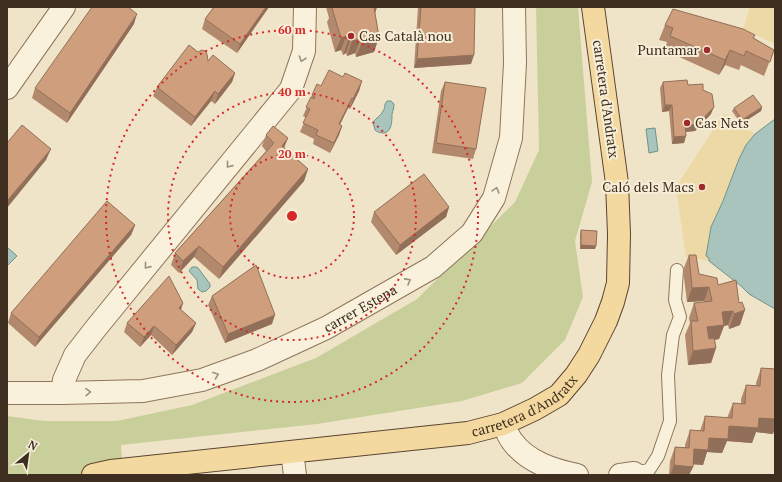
<svg xmlns="http://www.w3.org/2000/svg" width="782" height="482" viewBox="0 0 782 482" font-family="'PT Serif',serif">
<style>
.green{fill:#c9cf9b}
.sand{fill:#ecd9a5}
.water{fill:#a9c4bc;stroke:#6f938a}
.lines{fill:none;stroke-linecap:round;stroke-linejoin:round}
.lane-casing{stroke:#8d765c;stroke-width:14}
.street-casing{stroke:#8d765c;stroke-width:24}
.primary-casing{stroke:#5b4430;stroke-width:24}
.lane{stroke:#faf1dc;stroke-width:12}
.street{stroke:#faf1dc;stroke-width:22}
.primary{stroke:#f3d9a0;stroke-width:22}
.wall{fill:#b2896c}
.shaded-wall{fill:#916f58}
.building{fill:#cf9f7d;stroke:#916f58}
.oneway{stroke:#9c907e}
.ring{fill:none;stroke:#d62828;stroke-width:2;stroke-dasharray:2 4}
.poi-dot{fill:#9e2a2b;stroke:#f7eed8;stroke-width:1.5}
.labels{text-anchor:middle;stroke-width:4;stroke-linejoin:round;paint-order:stroke}
.poi-label{font-size:14px;fill:#3d2e20;stroke:#f7eed8;text-anchor:start}
.street-label{font-size:14px;fill:#3d2e20;stroke:#f7eed8}
.centre{fill:#d62828;stroke:#f7eed8;stroke-width:2}
.ring-label{font-size:12px;text-anchor:middle;font-weight:bold;fill:#d62828;stroke:#f7eed8;stroke-width:4;stroke-linejoin:round;paint-order:stroke}
</style>
<rect width="100%" height="100%" fill="#f0e4c8"/>
<path class="green" d="M536,7H578L592,182L575,241L583,297L565,340L522,383L462,401L317,424L121,445L123,475H7V416L44,421H117L192,405L316,358L417,299L515,202L539,150Z"/>
<path class="sand" d="M750,7H775V44L743,29Z
M724,113L755,134L746,145L711,227L706,256L709,258V261L686,257L676,187Z"/>
<path class="water" d="M387,101H391L394,104C394,108 393,110 392,114C392,120 392,132 384,133C380,133 377,132 375,130L373,122C376,118 381,116 383,111C386,107 383,106 387,101Z
M775,119V309L749,294L741,286L709,261V258L706,256L711,227L723,201L739,159L746,145L755,134Z
M655,128L658,151L649,153L646,129Z
M7,247L17,256L7,266Z
M192,267H196L198,268L210,284V287L206,291L202,292L198,289L197,280L189,271Z"/>
<g class="lines">
<g class="lane-casing">
<path id="lane" d="M634,473L649,470L658,456L670,421L668,375L673,335L680,317L675,300L677,270"/>
</g>
<g class="street-casing">
<g id="street">
<path d="M7,88L64,7"/>
<path id="s1" d="M7,393H62L143,391L202,380L257,360L326,328L433,267L472,233L494,198L511,138L515,63L514,7"/>
<path d="M62,393L64,380L75,355L96,328L291,89L304,51L305,7"/>
<path d="M503,424C506,429 508,436 512,441C527,462 553,470 577,475"/>
<path d="M292,452L295,475"/>
<path d="M620,475L634,473"/>
</g>
</g>
<g class="primary-casing">
<g id="primary">
<path id="s2" d="M93,475L111,471L468,433L503,424L535,409L559,395L576,375L589,355L606,321L613,302L618,283L619,234L617,183L593,7"/>
</g>
</g>
<use href="#lane" class="lane"/>
<use href="#street" class="street"/>
<use href="#primary" class="primary"/>
</g>
<path class="wall" d="M214,7H269L237,53L202,29L205,19Z
M326,7H377L375,14L379,37L374,52L356,57L355,53L347,56L346,53L343,55L341,50L335,52L327,22L329,18Z
M418,7H475L471,64L414,68Z
M134,24L67,123L32,98L35,88Z
M665,25L755,35L754,38L774,50L764,76L741,65L739,70L725,65L719,75L664,50L667,42L659,40Z
M208,61L235,73L232,82L215,104L211,101L191,126L153,96L157,87Z
M343,77L362,81L359,91L350,109L348,108L340,125L342,126L339,135L330,153L313,144L314,139L300,132L306,118L303,116L312,95L321,86Z
M445,82L476,149L473,159L432,153L441,91Z
M663,82L688,85L703,90L711,114L695,131L686,132L684,143L672,144L669,111L662,112L660,88Z
M762,107L761,111L741,124L732,111L734,108Z
M266,135L288,138L284,148L308,169L304,181L219,279L194,257L179,273L171,265L175,253L266,151L262,146Z
M449,207L446,217L396,255L371,222L374,212Z
M135,225L131,235L35,347L8,323L11,313Z
M581,230L596,246L595,249H580V234Z
M689,255L699,274L718,285L736,280L740,325L729,329L728,325L724,326L719,339L715,340L716,348L711,363L688,365L685,335L690,323L689,318L694,303L704,302V301L687,302L683,270Z
M212,296L272,324L225,343L208,305Z
M183,303L181,310L196,323L192,332L172,355L151,335L140,347L124,332L127,323Z
M761,368L775,369V427L773,434L756,432L752,443L727,441L722,453L707,452L703,465L693,464V467L689,475H669L670,461L675,447H685V445L690,430L700,431L705,416L727,418L733,403L741,404V399L746,385H756V383Z"/>
<path class="shaded-wall" d="M266,7H269L237,53L240,44Z
M374,7H377L372,20Z
M137,14L134,24L67,123L70,113Z
M346,36L341,50L335,52L341,38Z
M379,37L374,52L356,57L362,42Z
M351,38L346,53L343,55L348,41Z
M361,39L355,53L347,56L352,41Z
M730,50L725,65L719,75L725,60Z
M474,55L471,64L414,68L417,59Z
M235,73L232,82L215,104L218,94Z
M362,81L359,91L350,109L353,99Z
M215,91L211,101L191,126L195,117Z
M352,98L348,108L335,134L339,124Z
M665,105H672L669,111L662,112Z
M714,107L711,114L695,131L683,132L685,125Z
M762,107L761,111L741,124L742,120Z
M342,126L339,135L330,153L334,143Z
M686,136L684,143L672,144L674,137Z
M288,138L283,150L282,146Z
M51,149L46,160L7,208V201Z
M308,169L304,181L219,279L223,267Z
M449,207L446,217L396,255L400,245Z
M135,225L131,235L35,347L39,337Z
M581,245L596,246L595,249H580Z
M199,246L194,257L179,273L183,261Z
M709,287L704,301L687,302L692,288Z
M183,303L180,312L179,308Z
M745,310L740,325L729,329L734,314Z
M733,311L728,325L724,326L719,339L702,342L707,327L722,312Z
M275,315L272,324L225,343L228,334Z
M196,323L192,332L172,355L176,345Z
M154,326L151,335L140,347L144,337Z
M716,348L711,363L688,365L693,351Z
M759,418L775,419V427L773,434L756,432L752,443L727,441L722,453L707,452L703,465L688,464L694,449L709,438L729,426Z
M674,465L693,467L689,475H670Z"/>
<path class="building" d="M92,7H128L137,14L70,113L35,88Z
M214,7H266L240,44L205,19Z
M334,7H374L379,37L362,42L361,39L352,41L351,38L348,41L346,36L341,38L332,8Z
M421,7H475L474,55L417,59Z
M673,9L743,29L755,35L753,38L774,50L770,62L746,51L744,56L730,50L725,60L670,36L673,28L665,25Z
M189,45L198,52L202,50L205,51L207,54L208,61L213,55L235,73L218,94L215,91L195,117L157,87Z
M329,70L343,77L345,73L362,81L353,99L352,98L339,124L342,126L334,143L316,135L318,130L303,123L310,109L306,107L311,97L314,99L315,97L312,95L317,84L321,86Z
M687,80L688,85L703,84V90L712,94L714,107L698,124L685,125L686,136L674,137L672,105H665L663,82Z
M445,82L486,88L476,149L436,143Z
M753,95L762,107L742,120L734,108Z
M22,125L51,149L7,201V143Z
M273,126L288,138L282,146L308,169L223,267L199,246L183,261L175,253L274,143L266,135Z
M424,174L449,207L400,245L374,212Z
M107,201L135,225L39,337L11,313Z
M581,230L597,231L596,246L581,245Z
M689,255H696L699,274L717,278L718,285L736,280L739,303L742,302L745,310L734,314L733,311L722,312L724,325L707,327L709,339L714,338L716,348L693,351L691,321H698L694,303L712,301L709,287L692,288Z
M256,265L275,315L228,334L212,296Z
M169,276L183,303L179,308L196,323L176,345L154,326L144,337L127,323Z
M761,368L775,369V419L759,418L758,428L729,426L728,439L709,438L708,450L694,449L693,467L674,465L675,447L689,448L690,430L704,431L705,416L732,418L733,403L745,404L746,385L760,386Z"/>
<defs><path id="oneway-chevron" d="M-2-3.5L2.5 0L-2 3.5" fill="none" stroke-width="1.6" stroke-linecap="round" stroke-linejoin="round"/></defs>
<g class="oneway">
<use href="#oneway-chevron" transform="translate(302 59) rotate(109)"/>
<use href="#oneway-chevron" transform="translate(229 165) rotate(129)"/>
<use href="#oneway-chevron" transform="translate(496 190) rotate(-74)"/>
<use href="#oneway-chevron" transform="translate(147 266) rotate(129)"/>
<use href="#oneway-chevron" transform="translate(408 281) rotate(-29)"/>
<use href="#oneway-chevron" transform="translate(216 375) rotate(-20)"/>
<use href="#oneway-chevron" transform="translate(88 392) rotate(-1)"/>
</g>
<g class="ring">
<circle cx="292" cy="216" r="62"/>
<circle cx="292" cy="216" r="124"/>
<circle cx="292" cy="216" r="186"/>
</g>
<g class="poi-dot">
<circle cx="351" cy="36" r="4"/>
<circle cx="707" cy="50" r="4"/>
<circle cx="687" cy="123" r="4"/>
<circle cx="702" cy="187" r="4"/>
</g>
<g class="labels">
<g class="poi-label">
<text x="359" y="41">Cas Català nou</text>
<text x="699" y="55" text-anchor="end">Puntamar</text>
<text x="695" y="128">Cas Nets</text>
<text x="694" y="192" text-anchor="end">Caló dels Macs</text>
</g>
<g class="street-label">
<text transform="translate(606 99) rotate(82)" y="5">carretera d'Andratx</text>
<text dy="5" stroke="none"><textPath href="#s1" startOffset="370">carrer Estepa</textPath></text>
<text dy="5" stroke="none"><textPath href="#s2" startOffset="441">carretera d'Andratx</textPath></text>
</g>
</g>
<circle cx="292" cy="216" r="6" class="centre"/>
<g class="ring-label">
<text x="292" y="34">60 m</text>
<text x="292" y="96">40 m</text>
<text x="292" y="158">20 m</text>
</g>
<rect width="782" height="482" fill="none" stroke="#3d2e20" stroke-width="16"/>
<g transform="translate(28 454) rotate(29)" stroke="#f7eed8" stroke-width="3" paint-order="stroke">
<path d="M0-3L7 15L0 10L-7 15Z" fill="#3d2e20"/>
<text y="-6" font-size="11" font-weight="bold" text-anchor="middle" fill="#3d2e20">N</text>
</g>
</svg>
